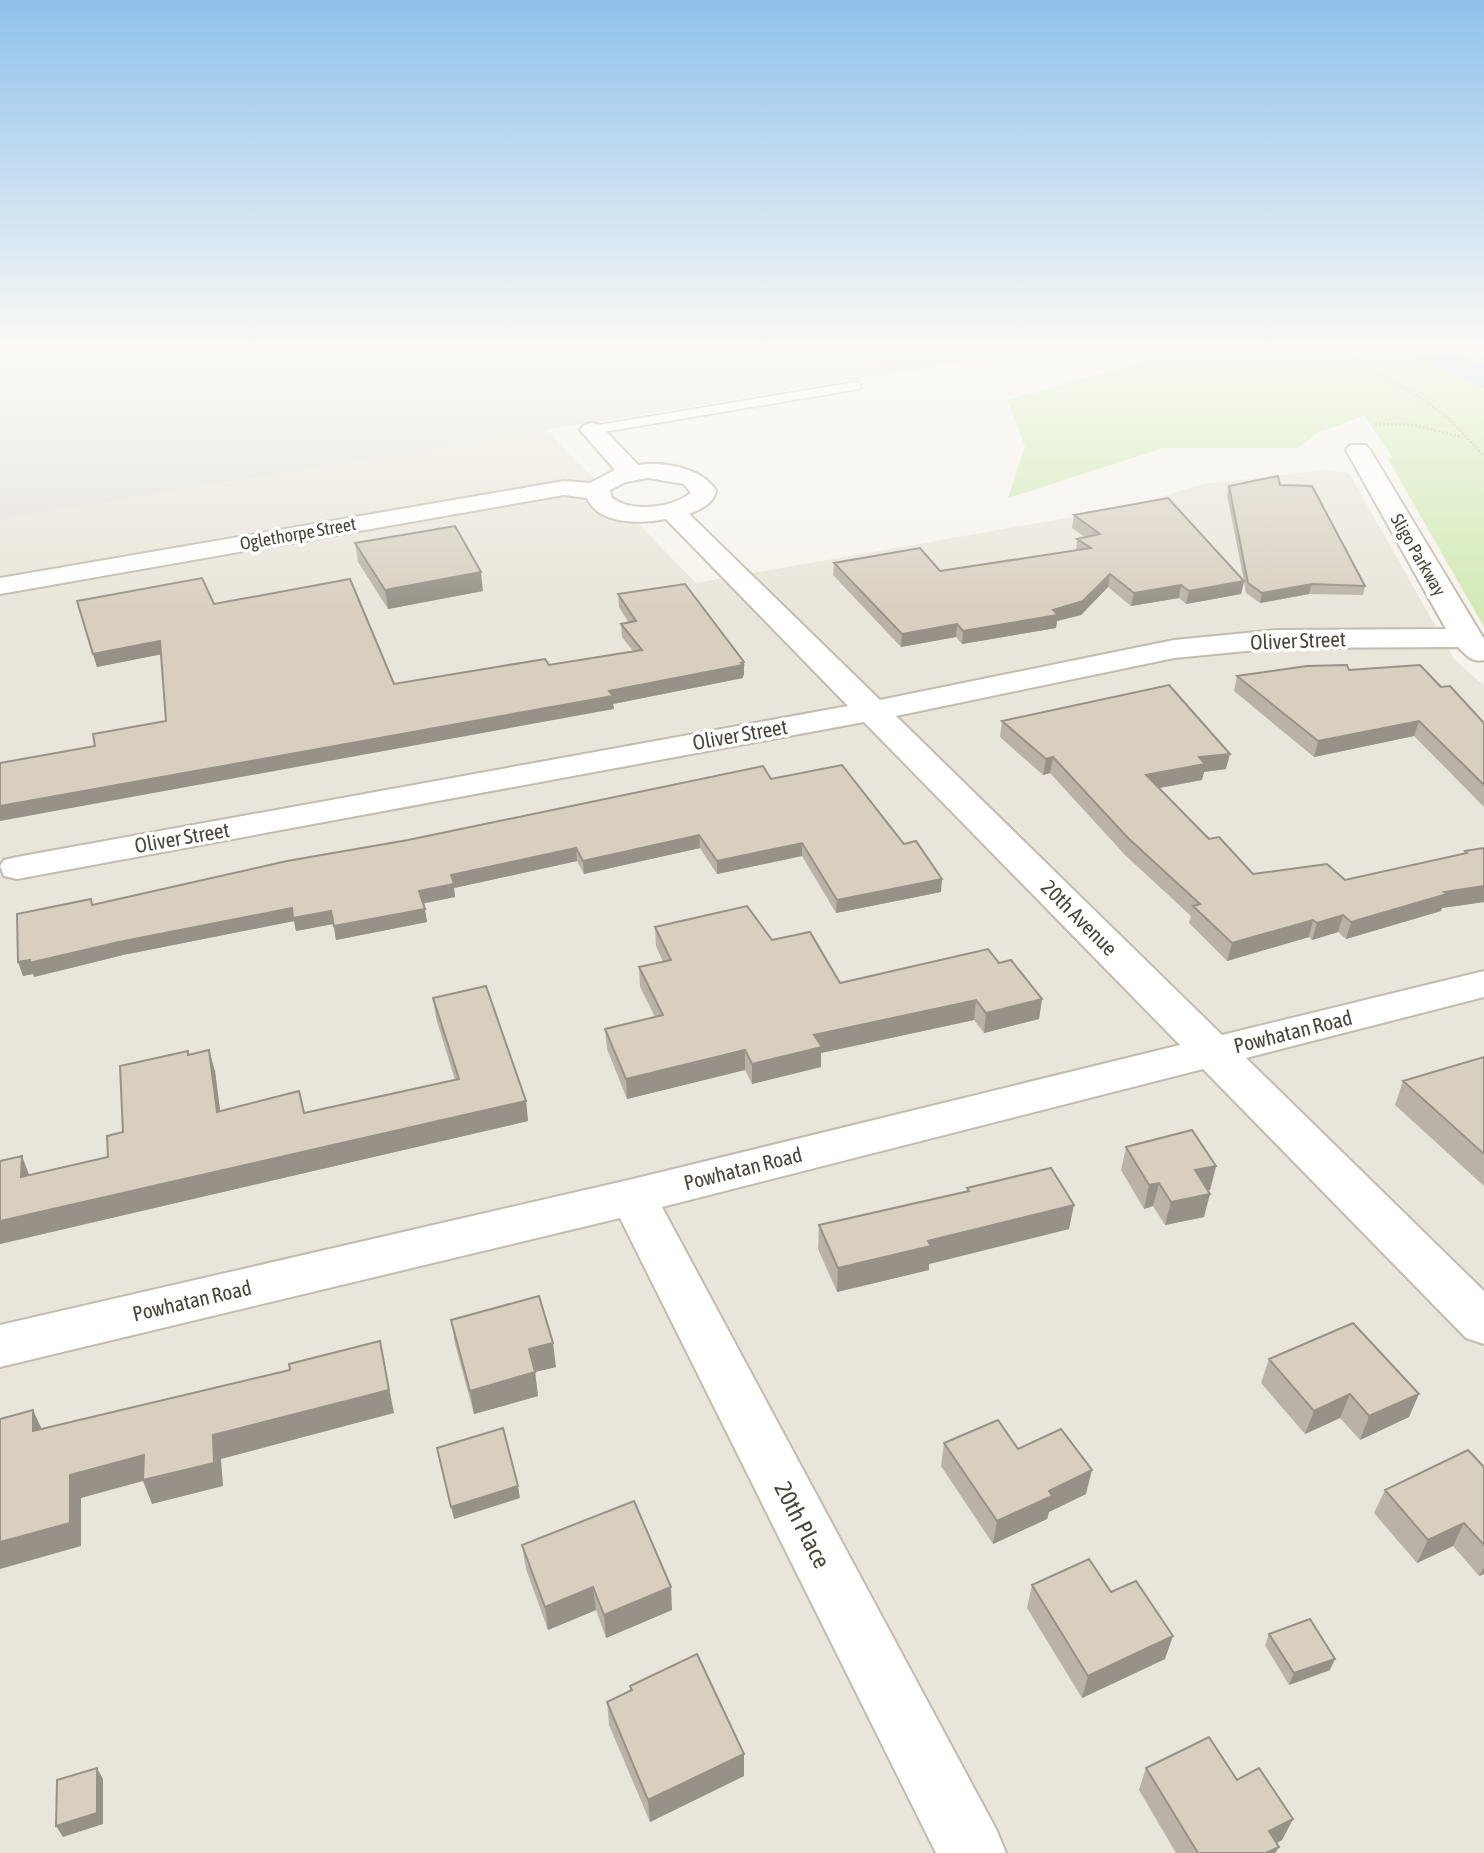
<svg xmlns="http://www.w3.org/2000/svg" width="1484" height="1853" viewBox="0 0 1484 1853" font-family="'Asap Condensed',sans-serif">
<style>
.residential{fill:#eae5da}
.industrial{fill:#e6e2dd}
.green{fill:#d2eab5}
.water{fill:#a9d4f2}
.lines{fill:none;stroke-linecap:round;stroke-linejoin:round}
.lane-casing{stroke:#c2bbae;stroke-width:3}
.street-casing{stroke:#c2bbae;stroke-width:4}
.path{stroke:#c4b79f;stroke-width:2.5;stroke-dasharray:2 2;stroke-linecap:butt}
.lane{fill:#fff;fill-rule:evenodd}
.street{fill:#fff;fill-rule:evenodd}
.wall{fill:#bab2a6}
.shaded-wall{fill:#979187}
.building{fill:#d8cfc1;stroke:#979187;stroke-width:2}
.labels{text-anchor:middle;stroke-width:7;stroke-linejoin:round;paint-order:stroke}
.far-street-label{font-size:18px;fill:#4b4439;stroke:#fff}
.street-label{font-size:21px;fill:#4b4439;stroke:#fff}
.near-street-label{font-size:24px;fill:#4b4439;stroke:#fff}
</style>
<rect width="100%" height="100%" fill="#f6f3ec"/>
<path class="residential" d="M547,430L696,583L1124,508L1203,484L1324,470L1349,473L1454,659L1484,686V1853H0V520Z"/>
<path class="industrial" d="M0,350H1032L0,520Z"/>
<path class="green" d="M853,350H1032L906,371Z
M1138,350H1484V627L1388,459L1393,458L1364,416L1319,432L1298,448H1163L1008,498L1025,446L1007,400L1139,363Z"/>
<path class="water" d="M1397,350H1445L1484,364V388Z"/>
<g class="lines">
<g class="lane-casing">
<path id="lane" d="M855,382L860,383V389L592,434L585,430L592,426Z"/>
</g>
<g class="street-casing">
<path id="street" d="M592,423L600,425L638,465C664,461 701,468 716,490C714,504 701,509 689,514L880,700L1174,640L1276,630L1446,629L1346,450L1350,445H1366L1370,450L1484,639V660C1472,663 1466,655 1458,647L1276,648L1174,658L896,716L1222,1035L1484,971V997L1246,1058L1484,1291V1344L1466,1338L1203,1069L662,1207L996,1829L1006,1853H936L620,1218L0,1367V1325L633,1179L1180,1045L864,722L17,879L4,876L0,866L4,860L17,857L848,706L666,519C641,524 598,525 587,498L564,495L0,594V578L564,481L590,483L615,470L580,430L584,425ZM648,478L684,484L691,493C671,508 633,513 612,498L610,490L626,482Z"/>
</g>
<path class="path" d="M1340,350L1428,403L1448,418L1484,456
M1375,424L1413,425L1462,437"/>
<use href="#lane" class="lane"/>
<use href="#street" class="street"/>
</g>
<path class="wall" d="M1280,485L1365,586L1363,595L1309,594L1260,603L1246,593L1244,582L1241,594L1186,604L1179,598L1131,606L1108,587L1081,615L1057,621L1056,628L962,644L956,637L901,647L833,575L834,563L940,571L1076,551L1077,539L1085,537L1072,528L1074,515L1244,581L1227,495L1229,486Z
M355,543L483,591L388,609L358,562Z
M618,594L744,662V675L743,676V678L613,704L614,709L95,746L166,721L161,654L97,667L77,601L214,604L394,684L549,665L633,651L622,637L621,624L629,623L619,607Z
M1349,670L1441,687L1484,723V807L1414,736L1314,757L1234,691L1237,676Z
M1002,721L1226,769L1204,772L1202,780L1159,788L1209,839L1253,874L1345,880L1464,854L1465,851L1484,848V902L1442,908L1441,911L1346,939L1338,932L1312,940L1309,937L1227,961L1189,923L1191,916L1125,855L1050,773L1043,775L1000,737Z
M771,779L941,892L836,913L802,856L717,874L700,848L584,874L577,861L454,888L455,897L423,903L427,922L336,940L333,924L296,931L294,921L123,955L34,977L33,974L23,976L18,962L91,899L93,905Z
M655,927L772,940L840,983L999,963L1042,999L1039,1019L984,1033L974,1020L821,1053V1067L752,1084L745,1070L627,1099L607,1049L605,1029L655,1017L640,987L639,967L663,962L656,946Z
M433,998L526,1101L528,1121L0,1244L29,1175L108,1157L123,1132L188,1051L189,1055L215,1071L220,1111L304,1113L455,1080L436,1018Z
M1484,1057V1186L1395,1105L1403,1081Z
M1126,1147L1216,1166L1210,1190H1208L1204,1217L1165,1225L1153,1206L1144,1209L1121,1170Z
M967,1188L1069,1229L929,1264V1270L837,1292L818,1249L819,1225L967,1192Z
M451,1320L556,1367L535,1372L538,1396L474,1414L455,1344Z
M1269,1359L1409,1417L1360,1440L1340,1418L1305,1434L1261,1383Z
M944,1443L1086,1494L1049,1512L1047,1519L993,1544L941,1466Z
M1484,1467V1574L1479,1576L1453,1546L1417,1563L1374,1513L1385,1490Z
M522,1545L672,1610L606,1638L596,1610L548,1630L526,1569Z
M1032,1585L1111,1592L1165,1659L1082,1698L1027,1608Z
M1269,1634L1330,1670L1289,1685L1265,1645Z
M630,1686L744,1754V1776L650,1822L609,1725L607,1702L630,1691Z
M1146,1768L1237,1780L1293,1819L1282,1840L1277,1843L1279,1847L1275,1853H1176L1139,1790Z"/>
<path class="shaded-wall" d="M481,572L483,591L388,609L385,590Z
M1110,574L1108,587L1081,615L1057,621L1056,628L962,644L963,631L1053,610Z
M1244,581L1241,594L1186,604L1189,591Z
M1312,584L1309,594L1260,603L1262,593Z
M1181,585L1179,598L1131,606L1134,593Z
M957,624L956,637L901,647L902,634Z
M160,641L163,654L97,667L93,654Z
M744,662V675L743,676V678L613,704L614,709L0,821V806Z
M1419,721L1414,736L1314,757L1318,741Z
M1230,754L1226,769L1204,772L1202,780L1143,791L1146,775L1199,757Z
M1053,757L1050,773L1043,775L1046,759Z
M699,835L700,848L584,874L583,861Z
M802,843V856L717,874V861Z
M576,848L577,861L454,888L455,897L421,904L419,891L451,875Z
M942,879L941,892L836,913L837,900Z
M1484,886V902L1442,908L1441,911L1346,939L1351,922L1444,892Z
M292,908L331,911L333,924L296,931L294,921L123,955L34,977L33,974L23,976L18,962Z
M425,909L427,922L336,940L334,926Z
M1343,915L1338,932L1312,940L1317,923Z
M1313,920L1309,937L1227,961L1232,943Z
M1042,999L1039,1019L984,1033L986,1013Z
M976,1000L974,1020L821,1053V1067L752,1084V1064L814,1035Z
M209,1050L215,1071L223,1133L217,1112Z
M745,1050V1070L627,1099L626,1079Z
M526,1101L528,1121L0,1244V1221Z
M22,1156L30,1177H21Z
M1216,1166L1210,1190L1189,1194L1195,1170Z
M1159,1183L1153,1206L1144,1209L1149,1185Z
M1210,1194L1204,1217L1165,1225L1171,1202Z
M1074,1205L1069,1229L929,1264V1270L837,1292L838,1268L928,1241Z
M380,1341L394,1413L221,1459L223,1486L152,1504L143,1481L81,1498V1546L0,1569V1542L70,1475L213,1435Z
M553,1343L556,1367L535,1372L538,1396L474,1414L470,1391L529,1349Z
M1350,1394L1340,1418L1305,1434L1314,1411Z
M1419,1394L1409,1417L1360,1440L1369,1416Z
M33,1410L44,1434L33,1431Z
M1092,1470L1086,1494L1049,1512L1047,1519L993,1544L997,1521L1049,1491Z
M518,1486L520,1498L454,1519L451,1507Z
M1464,1523L1453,1546L1417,1563L1428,1540Z
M1484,1567V1574L1479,1576Z
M593,1587L596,1610L548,1630L545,1607Z
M671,1587L672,1610L606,1638L604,1615Z
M1173,1636L1165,1659L1082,1698L1088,1676Z
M1335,1659L1330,1670L1289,1685L1294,1673Z
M744,1754V1776L650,1822L648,1800Z
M97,1768L103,1779V1824L63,1837L56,1826Z
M1293,1819L1282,1840L1259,1852L1269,1831Z
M1279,1847L1275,1853H1266Z"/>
<path class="building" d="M1278,476L1280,485L1312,486L1365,586L1312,584L1262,593L1248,583L1229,486Z
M1168,498L1244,581L1189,591L1181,585L1134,593L1110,574L1083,601L1053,610L1058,615L963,631L957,624L902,634L834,563L920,548L940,571L1091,548L1077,539L1100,534L1074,515Z
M455,526L481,572L385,590L355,543Z
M202,578L214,604L350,579L394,684L545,659L549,665L642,650L621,624L636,621L618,594L685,584L744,662L741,663L743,665L609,691L613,696L0,806V763L95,746L93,734L166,721L160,641L93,654L77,601Z
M1347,665L1349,670L1420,665L1441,687L1450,686L1484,723V785L1419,721L1318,741L1237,676L1307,666Z
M1169,685L1230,754L1199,757L1205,764L1146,775L1209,839L1219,837L1253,874L1327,864L1345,880L1467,853L1465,851L1484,848V886L1444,892L1447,894L1351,922L1343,915L1317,923L1313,920L1232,943L1193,906L1200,904L1128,838L1053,757L1046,759L1002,721Z
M842,765L904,844L916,841L942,879L837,900L802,843L717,861L699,835L583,861L576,848L451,875L454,884L419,891L425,909L334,926L331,911L293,918L292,908L119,942L29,963L30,960L18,962L17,914L91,899L92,905L287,861L408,840L763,766L771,779Z
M747,906L772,940L810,932L840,983L988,949L999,963L1011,960L1042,999L986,1013L976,1000L814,1035L822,1047L752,1064L745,1050L626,1079L605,1029L663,1015L639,967L671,960L655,927Z
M486,986L526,1101L0,1221V1161L22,1156L21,1177L108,1157L107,1136L123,1132L120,1066L188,1051V1055L209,1050L217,1112L299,1091L304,1113L459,1079L433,998Z
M1484,1057V1154L1403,1081Z
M1192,1130L1216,1166L1195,1170L1210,1194L1171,1202L1159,1183L1149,1185L1126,1147Z
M1051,1168L1074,1205L928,1241L931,1246L838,1268L819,1225L969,1191L967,1188Z
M539,1296L553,1343L529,1349L535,1372L470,1391L451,1320Z
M1353,1323L1419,1394L1369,1416L1350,1394L1314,1411L1269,1359Z
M380,1341L389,1390L213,1435L214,1463L143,1480L144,1455L70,1475V1523L0,1542V1419L33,1410V1431L290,1370L289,1364Z
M998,1420L1018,1449L1061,1429L1092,1470L1049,1491L1052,1496L997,1521L944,1443Z
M503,1428L518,1486L451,1507L437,1448Z
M1468,1450L1484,1467V1545L1464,1523L1428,1540L1385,1490Z
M634,1501L671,1587L604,1615L593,1587L545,1607L522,1545Z
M1089,1559L1111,1592L1136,1581L1173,1636L1088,1676L1032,1585Z
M1310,1619L1335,1659L1294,1673L1269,1634Z
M697,1654L744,1754L648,1800L607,1702L632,1690L630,1686Z
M1209,1737L1237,1780L1259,1768L1293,1819L1269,1831L1279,1847L1266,1853H1198L1146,1768Z
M97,1768V1813L56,1826L57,1780Z"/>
<linearGradient id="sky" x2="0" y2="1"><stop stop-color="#8fc1ec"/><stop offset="0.57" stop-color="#fbfaf6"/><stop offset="1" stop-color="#fbfaf6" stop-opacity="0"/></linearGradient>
<rect width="1484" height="610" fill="url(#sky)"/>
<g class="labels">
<g class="far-street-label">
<text transform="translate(298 534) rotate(-10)" y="6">Oglethorpe Street</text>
<text transform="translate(1418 555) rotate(60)" y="6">Sligo Parkway</text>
</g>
<g class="street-label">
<text transform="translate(1298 641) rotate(-2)" y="7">Oliver Street</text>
<text transform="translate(740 735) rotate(-10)" y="7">Oliver Street</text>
<text transform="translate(182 838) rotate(-10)" y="7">Oliver Street</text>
<text transform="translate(1079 918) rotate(45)" y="7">20th Avenue</text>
<text transform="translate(1293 1032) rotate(-14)" y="7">Powhatan Road</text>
<text transform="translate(743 1169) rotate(-14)" y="7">Powhatan Road</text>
<text transform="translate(192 1301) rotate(-13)" y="7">Powhatan Road</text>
</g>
<g class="near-street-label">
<text transform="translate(802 1525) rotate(63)" y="8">20th Place</text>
</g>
</g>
</svg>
